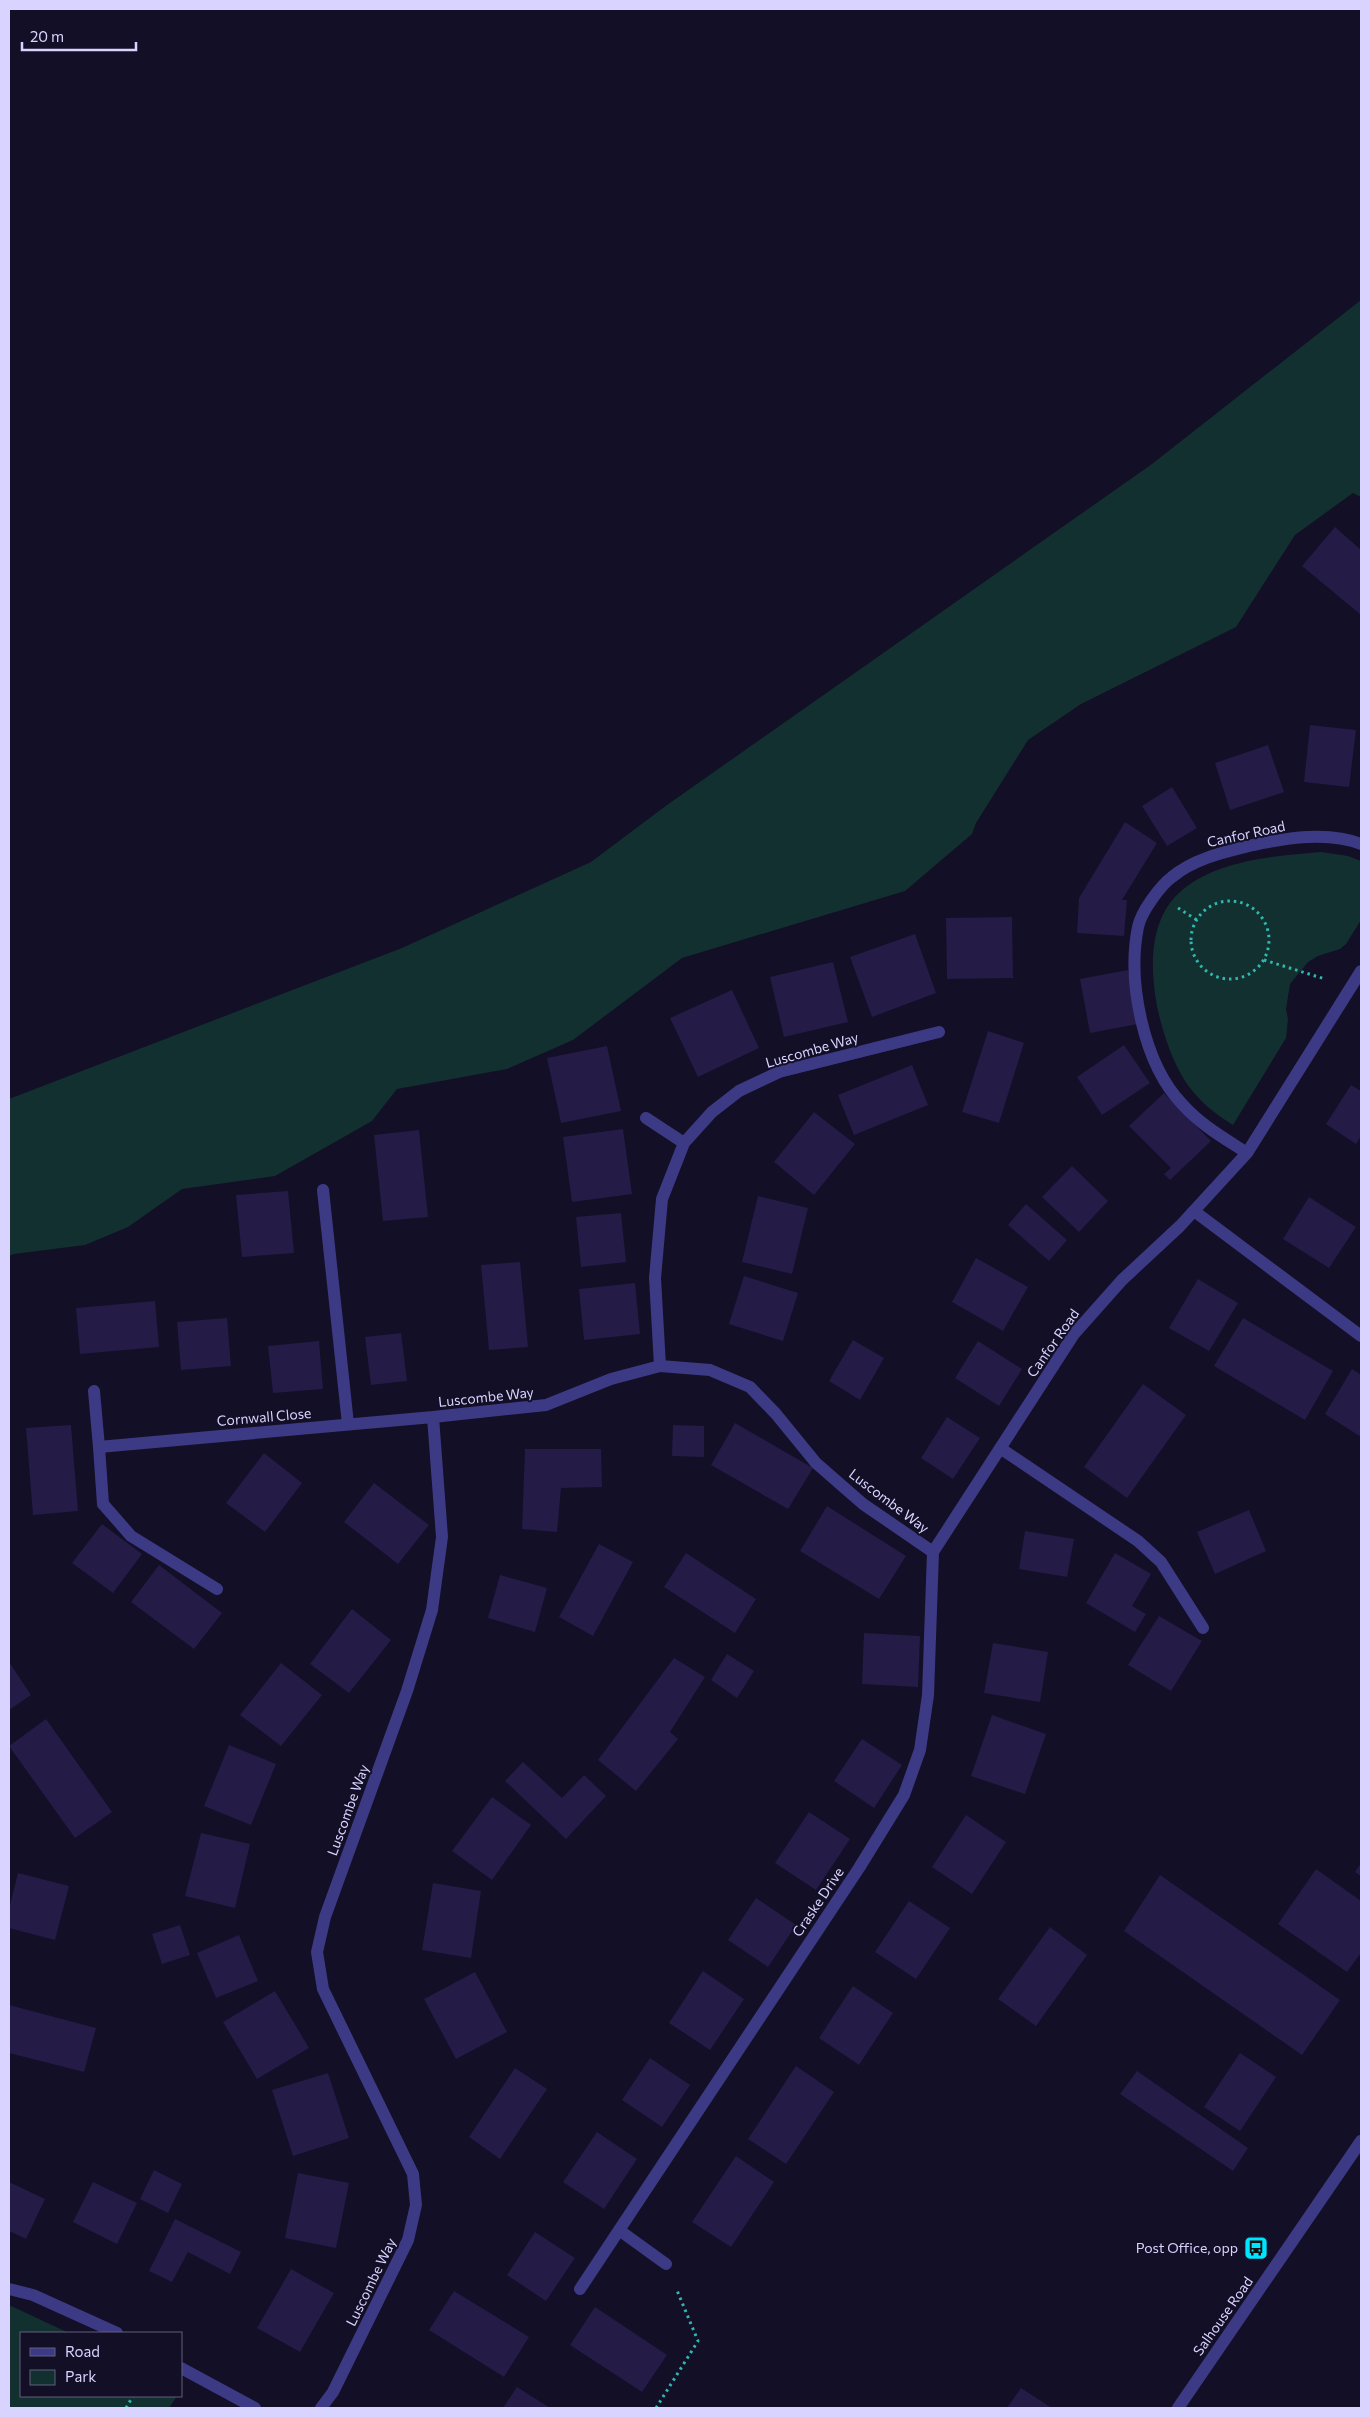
<svg xmlns="http://www.w3.org/2000/svg" width="1370" height="2417" viewBox="0 0 1370 2417" font-family="Commissioner,sans-serif">
<style>
.green{fill:#12302f}
.building{fill:#241b47}
.lines{fill:none;stroke-linecap:round;stroke-linejoin:round}
.path{stroke:#2fb8b0;stroke-width:3;stroke-dasharray:2.5 4;stroke-linecap:butt}
.service{stroke:#3d3a85;stroke-width:12}
.minor{stroke:#3d3a85;stroke-width:12}
.tertiary{stroke:#3d3a85;stroke-width:12}
.labels{text-anchor:middle;stroke-width:4;stroke-linejoin:round;paint-order:stroke}
.street-label{font-size:14px;fill:#d9d4ff;stroke:#130f26}
.poi-label{font-size:14px;fill:#d9d4ff;stroke:#130f26;text-anchor:end}
</style>
<rect width="100%" height="100%" fill="#130f26"/>
<path class="green" d="M1361,300V497L1353,493L1295,535L1236,627L1081,704L1028,740L976,823L972,834L905,891L682,958L573,1040L507,1069L397,1089L372,1121L275,1176L182,1189L128,1227L85,1245L14,1254L9,1256V1099L402,948L591,862L667,805L1152,464Z
M1321,852L1348,856L1361,861V920L1346,944L1340,949L1318,956L1308,962L1290,984L1286,1009L1288,1019L1286,1038L1233,1125C1213,1113 1194,1097 1182,1076C1156,1030 1134,935 1178,894C1213,860 1275,856 1321,852Z
M9,2305L69,2333H21V2396H177L169,2408H9Z"/>
<path class="building" d="M1335,527L1361,550V615L1302,566Z
M1310,725L1356,730L1349,787L1304,782Z
M1268,745L1284,792L1230,810L1215,763Z
M1172,787L1197,828L1167,846L1142,806Z
M1125,822L1157,843L1122,900H1127L1124,936L1077,933L1079,898Z
M1012,917L1013,978L947,979L946,918Z
M915,934L936,993L872,1017L850,957Z
M833,962L848,1022L784,1037L770,977Z
M1128,970L1138,1024L1090,1033L1080,979Z
M732,990L759,1048L698,1077L670,1018Z
M988,1031L1024,1043L999,1123L962,1112Z
M1124,1045L1150,1083L1102,1115L1077,1077Z
M607,1046L621,1111L561,1123L547,1058Z
M912,1065L928,1105L854,1135L838,1095Z
M1351,1085L1361,1091V1136L1356,1144L1326,1124Z
M1164,1093L1211,1141L1170,1180L1164,1174L1171,1168L1129,1126Z
M814,1112L855,1144L814,1195L774,1162Z
M623,1129L632,1194L572,1202L563,1137Z
M419,1130L428,1217L383,1221L374,1135Z
M1072,1166L1108,1201L1079,1232L1042,1197Z
M288,1191L294,1253L242,1257L236,1195Z
M758,1196L808,1208L792,1274L742,1262Z
M1309,1197L1356,1227L1329,1268L1283,1239Z
M1026,1204L1067,1240L1049,1261L1008,1225Z
M621,1213L626,1262L581,1267L576,1217Z
M976,1258L1028,1287L1003,1331L952,1302Z
M520,1262L528,1347L489,1350L481,1265Z
M744,1276L798,1293L783,1341L729,1324Z
M1198,1279L1238,1303L1209,1351L1169,1328Z
M635,1283L640,1334L584,1340L579,1289Z
M155,1301L159,1347L80,1354L76,1308Z
M227,1318L231,1366L181,1370L177,1322Z
M1243,1318L1333,1371L1305,1420L1214,1366Z
M401,1333L407,1381L371,1385L365,1337Z
M853,1340L884,1358L860,1400L829,1381Z
M319,1341L323,1389L273,1393L268,1346Z
M978,1341L1022,1369L999,1406L955,1378Z
M1352,1369L1361,1375V1437L1325,1414Z
M1143,1384L1186,1415L1127,1498L1084,1467Z
M947,1417L980,1438L953,1479L921,1458Z
M735,1423L813,1468L788,1509L711,1465Z
M71,1425L78,1511L33,1515L26,1428Z
M673,1425L704,1426V1457L672,1456Z
M525,1449H601L602,1487L561,1488L557,1532L522,1529Z
M264,1453L302,1483L265,1532L226,1503Z
M374,1483L429,1525L398,1564L344,1522Z
M827,1506L906,1556L879,1599L800,1551Z
M1249,1510L1266,1551L1215,1574L1197,1532Z
M102,1524L142,1554L113,1593L72,1563Z
M1025,1531L1074,1539L1067,1577L1019,1569Z
M599,1544L633,1562L593,1636L559,1617Z
M686,1553L756,1599L735,1633L664,1587Z
M1115,1553L1151,1574L1132,1606L1146,1614L1135,1632L1086,1603Z
M159,1565L222,1613L194,1649L131,1602Z
M500,1575L547,1588L535,1632L488,1618Z
M352,1609L391,1640L349,1693L310,1664Z
M1159,1616L1202,1641L1171,1691L1128,1665Z
M864,1633L920,1636L918,1687L862,1684Z
M993,1643L1048,1652L1040,1702L984,1693Z
M727,1654L754,1671L737,1698L711,1680Z
M674,1658L705,1677L670,1732L678,1739L636,1791L598,1760Z
M9,1662L31,1695L9,1710Z
M281,1663L322,1695L281,1746L240,1715Z
M992,1715L1046,1734L1025,1794L971,1776Z
M46,1719L112,1812L75,1838L9,1746Z
M862,1739L902,1765L874,1808L834,1781Z
M229,1745L276,1764L251,1825L204,1806Z
M523,1762L562,1798L584,1775L606,1796L566,1839L505,1781Z
M492,1797L531,1825L492,1880L452,1851Z
M809,1812L850,1839L816,1890L775,1863Z
M966,1815L1006,1842L972,1894L932,1867Z
M201,1833L250,1844L235,1908L185,1896Z
M1361,1863V1876L1355,1872Z
M1316,1869L1361,1901V1953L1347,1972L1278,1924Z
M18,1873L69,1886L55,1940L9,1928V1909Z
M1160,1875L1340,2000L1302,2055L1124,1931Z
M433,1883L481,1891L471,1958L422,1950Z
M756,1898L796,1925L768,1967L728,1940Z
M909,1901L950,1928L916,1979L875,1952Z
M180,1925L190,1955L162,1964L152,1934Z
M1050,1927L1087,1955L1036,2026L998,1999Z
M239,1935L258,1981L216,1998L197,1953Z
M703,1971L744,1999L710,2050L669,2023Z
M475,1972L507,2032L456,2059L424,1999Z
M853,1986L893,2013L859,2065L819,2038Z
M275,1991L309,2048L257,2079L223,2022Z
M9,2005L96,2028L84,2072L9,2053Z
M1240,2053L1276,2077L1240,2131L1204,2107Z
M650,2058L690,2085L662,2127L622,2100Z
M796,2066L834,2092L786,2164L748,2139Z
M515,2068L547,2089L500,2159L469,2137Z
M1137,2071L1248,2148L1233,2171L1120,2094Z
M328,2073L349,2138L293,2156L272,2090Z
M597,2132L637,2159L604,2209L563,2182Z
M736,2156L774,2182L731,2247L692,2222Z
M154,2170L182,2184L168,2213L140,2199Z
M298,2173L349,2183L336,2248L285,2238Z
M9,2182L45,2199L26,2239L9,2231Z
M93,2182L137,2203L117,2244L73,2222Z
M175,2219L241,2252L230,2274L188,2252L172,2282L149,2271Z
M535,2232L575,2258L546,2301L507,2275Z
M291,2269L334,2293L300,2352L257,2328Z
M454,2291L529,2337L504,2377L429,2330Z
M595,2307L667,2355L642,2392L570,2345Z
M517,2387L550,2408H503Z
M1021,2388L1052,2408H1007Z"/>
<g class="lines">
<path class="path" d="M1191 940a39 39 0 1 1 78 0a39 39 0 1 1-78 0Z
M1178,908L1197,920
M1264,960L1325,979
M126,2408L133,2396
M656,2408L698,2341L676,2288"/>
<path class="service" d="M323,1190L348,1424
M1194,1211L1361,1336
M103,1504L131,1536L217,1589"/>
<path class="minor" d="M646,1118L684,1143
M1247,1153C1224,1138 1201,1125 1183,1105C1143,1064 1127,981 1138,927C1141,912 1160,886 1172,877C1195,858 1225,852 1253,845C1287,838 1328,831 1361,844
M660,1366L655,1278L662,1199L684,1143L712,1112L739,1091L779,1072L939,1032
M94,1391L99,1447
M1000,1448L1138,1541L1161,1562L1203,1628
M103,1504L99,1447L433,1417
M933,1552L1074,1334L1122,1280L1180,1226L1247,1153L1361,971
M619,2230L666,2264
M9,2289L33,2295L117,2333
M580,2289L859,1868L904,1795L920,1750L928,1695L933,1552
M181,2368L255,2408
M321,2408L333,2392L408,2240L416,2205L413,2174L323,1989L317,1952L325,1917L407,1691L432,1610L442,1537L433,1417L546,1405L611,1379L660,1366L710,1370L750,1387L776,1414L816,1463L863,1504L933,1552"/>
<path class="tertiary" d="M1178,2408L1361,2141"/>
</g>
<defs>
<g id="bus-square" transform="scale(1.25)"><rect x="-9" y="-9" width="18" height="18" rx="4" fill="#00e5ff" stroke="#130f26"/><path d="M-5-6H5V4H4V6H2V4H-2V6H-4V4H-5ZM-3.5-4V0h7V-4ZM-3.5 1.2v1.5H-2V1.2ZM2 1.2v1.5H3.5V1.2Z" fill="#111"/></g>
</defs>
<g fill-rule="evenodd">
<use href="#bus-square" x="1256" y="2248"/>
</g>
<g class="labels">
<g class="street-label">
<text transform="translate(1246 834) rotate(-12)" y="5">Canfor Road</text>
<text transform="translate(812 1050) rotate(-16)" y="5">Luscombe Way</text>
<text transform="translate(1053 1343) rotate(-55)" y="5">Canfor Road</text>
<text transform="translate(486 1397) rotate(-6)" y="5">Luscombe Way</text>
<text transform="translate(264 1417) rotate(-5)" y="5">Cornwall Close</text>
<text transform="translate(889 1501) rotate(37)" y="5">Luscombe Way</text>
<text transform="translate(348 1810) rotate(-70)" y="5">Luscombe Way</text>
<text transform="translate(818 1902) rotate(-56)" y="5">Craske Drive</text>
<text transform="translate(371 2282) rotate(-64)" y="5">Luscombe Way</text>
<text transform="translate(1223 2316) rotate(-55)" y="5">Salhouse Road</text>
</g>
<g class="poi-label">
<text x="1238" y="2253">Post Office, opp</text>
</g>
</g>
<rect width="1370" height="2417" fill="none" stroke="#d9d4ff" stroke-width="20"/>
<rect x="20" y="2332" width="162" height="65" fill="#130f26" stroke="#625e7d"/>
<rect x="30" y="2348" width="25" height="8" fill="#3d3a85" stroke="#625e7d"/>
<text x="65" y="2357" font-size="15" fill="#d9d4ff">Road</text>
<rect x="30" y="2370" width="25" height="15" fill="#12302f" stroke="#625e7d"/>
<text x="65" y="2382" font-size="15" fill="#d9d4ff">Park</text>
<path d="M22 42v8h114v-8" fill="none" stroke="#d9d4ff" stroke-width="2.5"/>
<text x="30" y="42" font-size="15" fill="#d9d4ff" stroke="#130f26" stroke-width="4" paint-order="stroke">20 m</text>
</svg>
